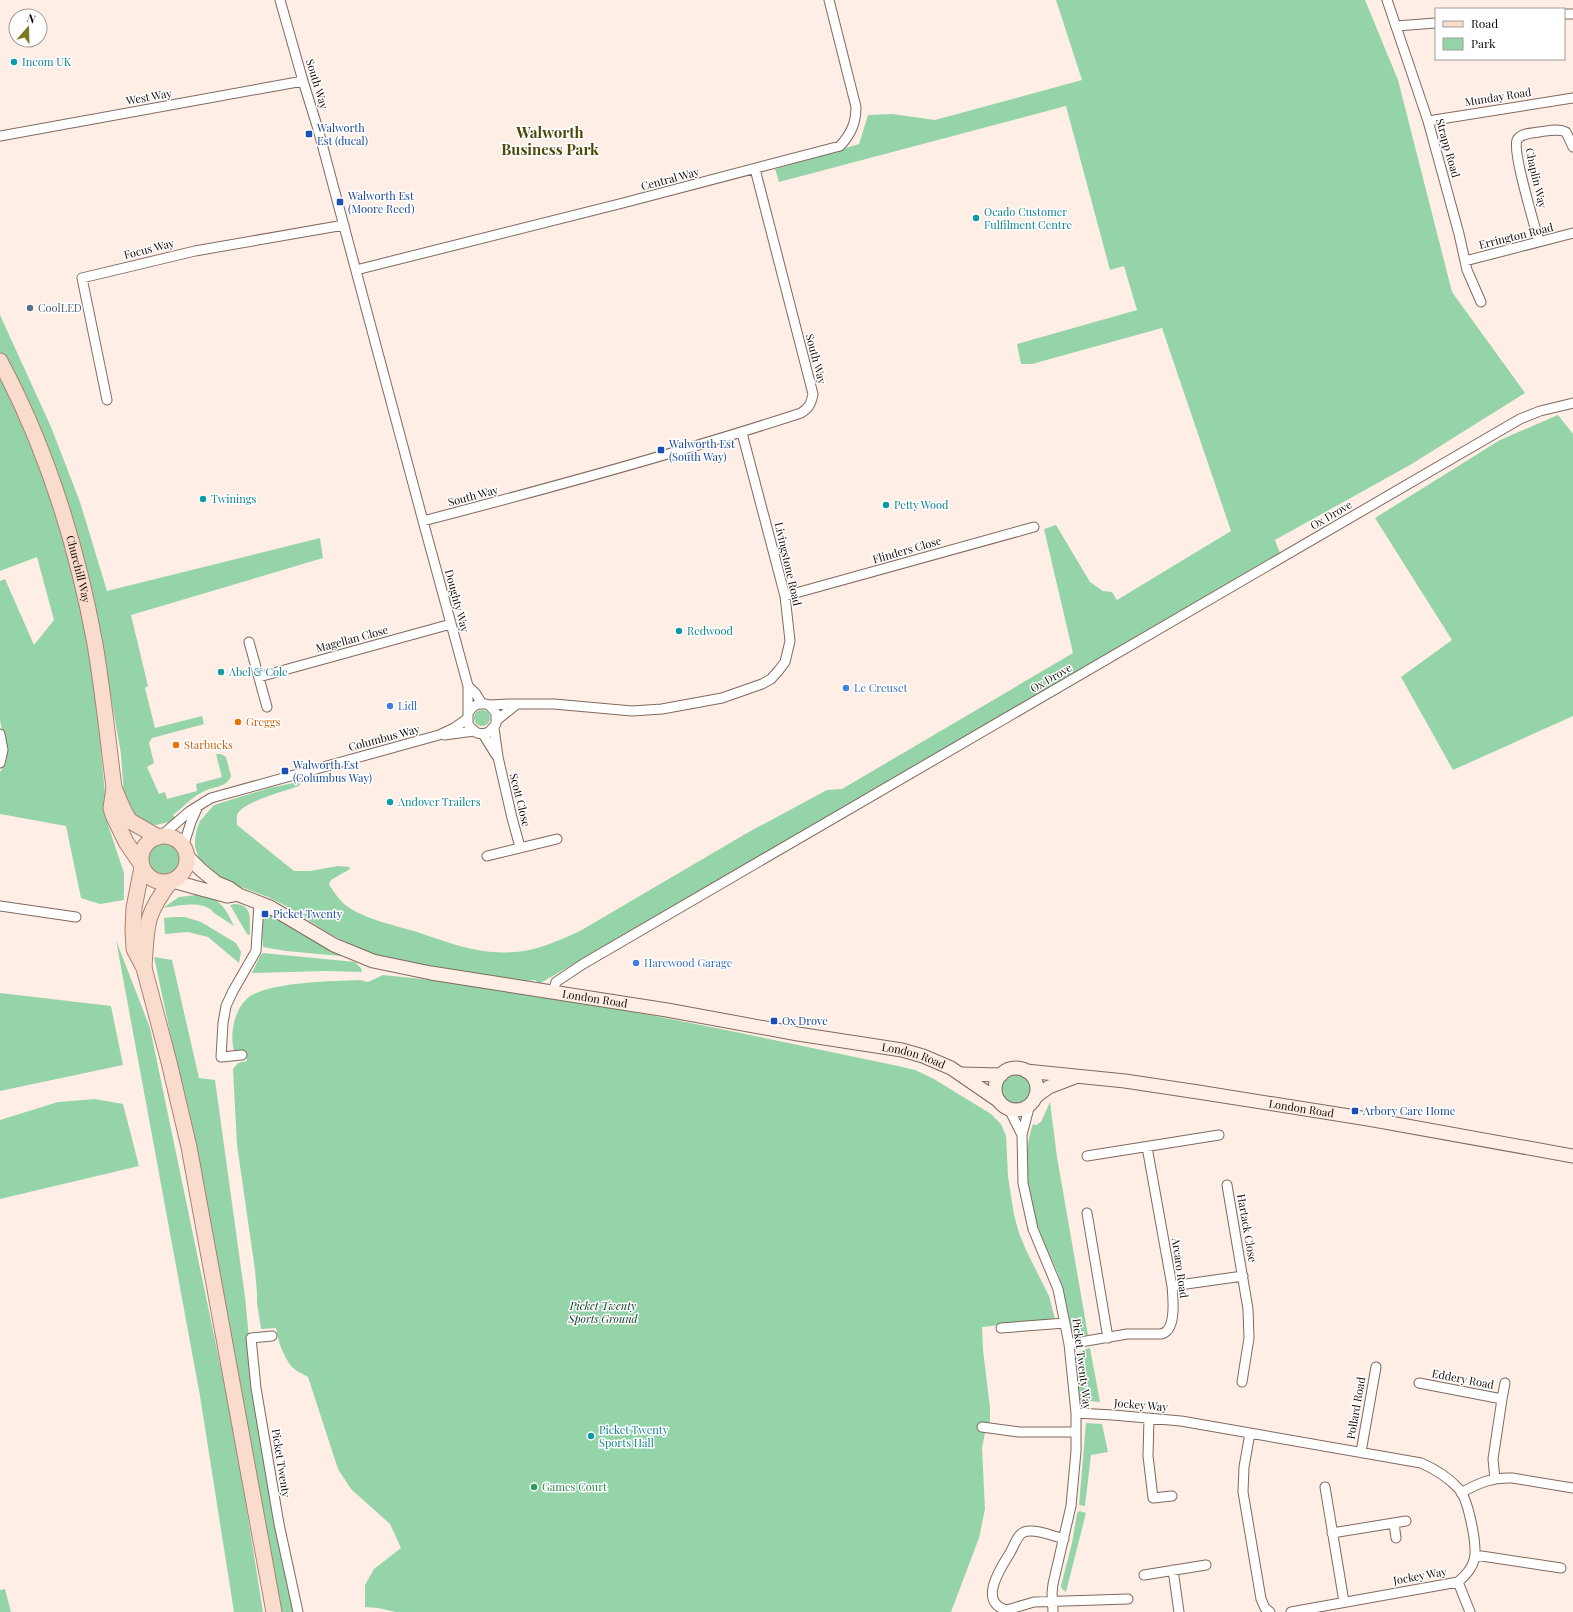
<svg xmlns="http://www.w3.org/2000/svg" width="1573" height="1612" viewBox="0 0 1573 1612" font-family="'Playfair Display',serif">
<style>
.green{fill:#95d4a8}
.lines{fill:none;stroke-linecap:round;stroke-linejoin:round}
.minor-casing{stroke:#81695d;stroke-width:11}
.secondary-casing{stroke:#81695d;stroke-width:15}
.primary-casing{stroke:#a78371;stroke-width:17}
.minor{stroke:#fff;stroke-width:9}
.secondary{stroke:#fdeee6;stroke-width:13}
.primary{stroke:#fadccd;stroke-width:15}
.culture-dot{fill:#0f9aa8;stroke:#fff;stroke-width:1.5}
.transit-dot{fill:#1a4fb4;stroke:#fff;stroke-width:1.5}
.service-dot{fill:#5c6f8a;stroke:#fff;stroke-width:1.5}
.shop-dot{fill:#3f7fe0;stroke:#fff;stroke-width:1.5}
.food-dot{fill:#e8710a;stroke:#fff;stroke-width:1.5}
.leisure-dot{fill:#2e9e5b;stroke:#fff;stroke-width:1.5}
.labels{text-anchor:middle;stroke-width:3;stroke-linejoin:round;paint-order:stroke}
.culture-label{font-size:11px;fill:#0d838f;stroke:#fff;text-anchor:start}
.street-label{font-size:11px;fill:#120906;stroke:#fff}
.transit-label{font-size:11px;fill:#164399;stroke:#fff;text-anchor:start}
.service-label{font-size:11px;fill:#4e5e75;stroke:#fff;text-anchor:start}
.shop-label{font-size:11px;fill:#366cbe;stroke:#fff;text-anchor:start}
.food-label{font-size:11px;fill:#c56008;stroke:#fff;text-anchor:start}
.park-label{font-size:11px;font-style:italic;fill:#023619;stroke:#fff}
.leisure-label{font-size:11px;fill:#27864d;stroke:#fff;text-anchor:start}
.district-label{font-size:15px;font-weight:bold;fill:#4b4a0b;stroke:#fff}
</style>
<rect width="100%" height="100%" fill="#ffeee5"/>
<path class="green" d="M1056,0H1365L1398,80L1452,292L1525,393L1410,465L1275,540L1280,553L539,984L535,980L526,981L436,969L371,954L330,934L286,906L268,897L233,884L220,877L199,858L195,847V839L197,828L200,821L214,805L269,788L303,781L299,786C285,791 246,801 238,813C236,817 237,821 237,825L294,871H310L338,866L349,867L350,869L331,880L329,884C335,894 341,903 351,909C372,921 394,925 417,932C449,943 480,955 514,952C537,951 560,940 580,931L747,833L827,790L842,789L1073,653L1044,529L1056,525L1090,582L1103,591L1112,592L1117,600L1231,531L1162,328L1032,364H1021L1017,344L1137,310L1124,266L1110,270L1066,106L779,182L775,169L859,144L868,115L892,114L935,120L1082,80Z
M0,315L51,427L80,502L107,591L320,538L323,558L131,615L148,686L145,688L155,728L202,716L204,724L156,737L152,738L149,743L154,763L147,767L159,794L165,792L167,799L197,791L196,784L222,777L216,754H221L226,757L231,776C227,787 216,786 207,790C193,795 185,806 173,815L176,819L169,822L156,825L145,822L135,817L124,797L121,754L110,691L97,710L108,825L124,873V900L100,904L81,898L66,826L0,814V772L5,765L7,754L0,720V581L5,579L34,645L54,620L37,557L0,571Z
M1558,415L1573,434V716L1453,770L1401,677L1452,640L1375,518L1500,440Z
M474 718a8 8 0 1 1 16 0a8 8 0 1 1-16 0Z
M148 860a16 16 0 1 1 32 0a16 16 0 1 1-32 0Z
M196,895C220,898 224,905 234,926L214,913C204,899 178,906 163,908L179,897Z
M235,904C254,905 249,920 250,935L247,934L230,905Z
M268,913L341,954V956L286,951L263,947L261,919L265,914Z
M173,917H185L201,922L236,943L241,952L239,963L208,937L188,932L165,934L164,918Z
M116,940L150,1028L235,1436L263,1612H234L200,1396Z
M263,953L355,962L361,968L362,972L325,971L252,973L260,956Z
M154,957L172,960L199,1078L215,1080L245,1297L254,1390L296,1612H281L210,1220Z
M383,975C556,992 727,1030 898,1066L915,1070L934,1079L991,1114L1001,1124L1006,1136L1008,1176L1014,1215L1019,1233L1026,1250L1049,1296L1055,1319L982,1327L983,1350L990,1408V1422L985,1433L982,1448L985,1509L979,1538L951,1612H396L378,1608L365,1607V1585L374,1569L401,1548L390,1524L351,1489L338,1469L308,1377C303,1374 296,1371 292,1367C283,1356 278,1341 276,1328L261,1329L257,1303V1293L255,1270L237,1145L233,1069L238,1063L247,1061L246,1052L234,1051C229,1033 235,1003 254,994C278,982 332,981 360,980L368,982Z
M0,993L111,1006L123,1065L0,1091Z
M1000 1090a16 16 0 1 1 32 0a16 16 0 1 1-32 0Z
M95,1099L123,1104L139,1166L0,1199V1120L58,1102Z
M1050,1102L1057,1157L1088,1335H1080L1076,1332L1072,1333C1068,1314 1065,1295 1059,1276C1054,1263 1047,1251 1042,1237C1028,1203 1020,1160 1033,1124L1036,1125L1041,1122Z
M1090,1348L1100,1402L1080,1400L1076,1354H1079L1080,1350Z
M1086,1423L1102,1424L1108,1452L1091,1455L1085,1506L1079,1505Z
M1080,1511L1086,1513L1066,1592L1062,1589L1061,1586L1072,1543L1077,1514L1078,1512Z
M5,1589L11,1612H0V1590Z"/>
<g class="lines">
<g class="minor-casing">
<path id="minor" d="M280,0L303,81L318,129L423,521C550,488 676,454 801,413C809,408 811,404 813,394L755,169
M1387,0L1428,121L1459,234L1467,270L1481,302
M1564,14H1573
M1396,26L1436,23
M1428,121L1573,98
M0,136L303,81
M1539,242C1535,226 1512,152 1517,140C1521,133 1532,133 1539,132C1548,131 1557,128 1566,132L1573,147
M1465,261L1573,233
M356,270L623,203L840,146C851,134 856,123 856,107L829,0
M107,400L82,278L195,251L344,225
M423,521L468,686V724L471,728L477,733L483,734L489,732L496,724V713L489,705C480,702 473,705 469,712
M785,596L1034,527
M249,642L267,707
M259,677L451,624
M468,686L476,694L482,704
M489,705L510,704H554L632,711L662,709L722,698L762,684L771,679L779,670L785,662L790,641L785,596L742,433
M497,720L517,704
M494,728L498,757L512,818L520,847
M0,734L3,750L0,763
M483,734L496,755
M444,735L474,731
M161,836L190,811L211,798L439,735L454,728L467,719
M183,847L191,822L198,806
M487,856L557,839
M0,906L76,917
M553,992L556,982L583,964L1520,419L1540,411L1573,403
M242,1055L221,1057L223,1023L226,1006L233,991L256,951L259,903
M1030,1104L1022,1135L1023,1183L1033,1229L1058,1289L1069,1344L1076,1413V1451L1071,1506L1053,1584L1052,1593L1053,1612
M1009,1109L1022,1135
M1087,1156L1219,1135
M1227,1185L1248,1309L1249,1338L1242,1382
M1087,1213L1108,1338
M1172,1286L1243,1276
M1001,1328L1065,1323
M272,1336L251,1338L256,1388L279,1524L298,1612
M1069,1344L1127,1334H1161C1177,1331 1173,1298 1172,1286L1147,1147
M1419,1383L1502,1399L1493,1459L1495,1479
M1502,1399L1505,1383
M1076,1413L1113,1415L1181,1421L1421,1463C1435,1469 1448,1477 1459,1489C1468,1499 1478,1546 1474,1560C1472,1569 1465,1576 1458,1582L1291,1612
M1149,1418L1148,1456L1153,1498L1172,1496
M982,1427L1019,1432H1076
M1250,1433L1244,1467L1243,1492L1261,1599L1265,1608L1270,1612
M1361,1452L1376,1367
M1325,1487L1344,1602
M1461,1493C1478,1483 1493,1477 1512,1478L1573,1488
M1394,1523L1396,1538
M1332,1533L1406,1521
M1475,1555L1561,1568
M1173,1570L1179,1612
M1144,1575L1206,1565
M1458,1582L1470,1612
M1007,1610L1034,1602L1128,1599
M1007,1612V1610C977,1603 1001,1567 1010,1553C1014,1546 1017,1535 1024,1532C1035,1528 1053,1536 1064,1539"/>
</g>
<g class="secondary-casing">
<g id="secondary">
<path id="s1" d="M186,855L201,870L217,883L229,888L239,895L270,907L334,945L373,961L431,973L667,1010L798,1034L902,1050L923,1056L951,1068L999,1101"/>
<path d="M172,881L227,896L233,895"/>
<circle cx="1016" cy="1089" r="21"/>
<path id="s2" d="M1026,1071L1125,1081L1198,1092L1368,1119L1573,1156"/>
<path d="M961,1074L1001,1075"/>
<path d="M1035,1097L1049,1087L1075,1077"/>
</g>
</g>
<g class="primary-casing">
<g id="primary">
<path id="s3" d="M0,361C47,449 77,546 95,644C103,692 108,740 114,788L111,808L113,815L126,842L141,864"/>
<path d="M114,788L124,811L130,821L158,837"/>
<circle cx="164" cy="859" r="23"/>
<path d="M142,867L134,908L133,930L134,949L144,968L169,1062L189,1147L274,1612"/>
<path d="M144,967C147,926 144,916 171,881"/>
</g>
</g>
<use href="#minor" class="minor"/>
<use href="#secondary" class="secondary"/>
<use href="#primary" class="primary"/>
</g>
<g class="culture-dot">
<circle cx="14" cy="62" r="4"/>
<circle cx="976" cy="218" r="4"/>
<circle cx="203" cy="499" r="4"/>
<circle cx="886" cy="505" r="4"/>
<circle cx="679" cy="631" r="4"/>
<circle cx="221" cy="672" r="4"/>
<circle cx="390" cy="802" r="4"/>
<circle cx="591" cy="1436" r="4"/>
</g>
<g class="transit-dot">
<rect x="305" y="130" width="8" height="8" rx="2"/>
<rect x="336" y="198" width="8" height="8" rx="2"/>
<rect x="657" y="446" width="8" height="8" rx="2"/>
<rect x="281" y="767" width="8" height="8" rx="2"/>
<rect x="261" y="910" width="8" height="8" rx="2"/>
<rect x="770" y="1017" width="8" height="8" rx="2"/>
<rect x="1351" y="1107" width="8" height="8" rx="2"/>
</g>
<circle class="service-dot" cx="30" cy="308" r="4"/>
<g class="shop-dot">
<circle cx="846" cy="688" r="4"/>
<circle cx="390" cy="706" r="4"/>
<circle cx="636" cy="963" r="4"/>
</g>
<g class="food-dot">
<circle cx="238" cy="722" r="4"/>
<circle cx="176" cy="745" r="4"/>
</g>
<circle class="leisure-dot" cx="534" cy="1487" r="4"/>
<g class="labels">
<g class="culture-label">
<text x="22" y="66">Incom UK</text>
<text x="984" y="216">Ocado Customer<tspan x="984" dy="13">Fulfilment Centre</tspan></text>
<text x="211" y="503">Twinings</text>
<text x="894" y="509">Petty Wood</text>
<text x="687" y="635">Redwood</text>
<text x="229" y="676">Abel &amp; Cole</text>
<text x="398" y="806">Andover Trailers</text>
<text x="599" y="1434">Picket Twenty<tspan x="599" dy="13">Sports Hall</tspan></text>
</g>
<g class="street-label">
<text transform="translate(317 84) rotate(73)" y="4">South Way</text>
<text transform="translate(149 97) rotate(-10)" y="4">West Way</text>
<text transform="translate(1498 97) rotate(-9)" y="4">Munday Road</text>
<text transform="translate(1448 148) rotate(74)" y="4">Strapp Road</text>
<text transform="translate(1536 178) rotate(77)" y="4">Chaplin Way</text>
<text transform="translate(670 179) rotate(-15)" y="4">Central Way</text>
<text transform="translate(1516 236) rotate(-14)" y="4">Errington Road</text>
<text transform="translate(149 249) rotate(-14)" y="4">Focus Way</text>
<text transform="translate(816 359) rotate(75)" y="4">South Way</text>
<text transform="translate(473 496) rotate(-15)" y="4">South Way</text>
<text transform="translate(1331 515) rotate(-30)" y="4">Ox Drove</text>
<text transform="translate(907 550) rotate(-16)" y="4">Flinders Close</text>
<text transform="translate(788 564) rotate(77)" y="4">Livingstone Road</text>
<text dy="4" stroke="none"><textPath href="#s3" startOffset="223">Churchill Way</textPath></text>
<text transform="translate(457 601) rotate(75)" y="4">Doughty Way</text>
<text transform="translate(352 639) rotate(-15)" y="4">Magellan Close</text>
<text transform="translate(1051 678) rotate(-30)" y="4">Ox Drove</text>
<text transform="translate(384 738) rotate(-15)" y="4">Columbus Way</text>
<text transform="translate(520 800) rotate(76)" y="4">Scott Close</text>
<text dy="4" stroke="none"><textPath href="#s1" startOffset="442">London Road</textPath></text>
<text dy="4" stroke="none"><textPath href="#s1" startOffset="766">London Road</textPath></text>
<text dy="4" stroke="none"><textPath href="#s2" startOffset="278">London Road</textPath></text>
<text transform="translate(1247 1228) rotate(80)" y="4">Hartack Close</text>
<text transform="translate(1180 1268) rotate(82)" y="4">Arcaro Road</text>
<text transform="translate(1082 1364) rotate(83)" y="4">Picket Twenty Way</text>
<text transform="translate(1463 1379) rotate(11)" y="4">Eddery Road</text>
<text transform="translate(1141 1405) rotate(5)" y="4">Jockey Way</text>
<text transform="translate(1356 1408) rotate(-80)" y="4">Pollard Road</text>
<text transform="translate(281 1463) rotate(81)" y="4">Picket Twenty</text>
<text transform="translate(1420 1576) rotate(-10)" y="4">Jockey Way</text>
</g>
<g class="transit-label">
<text x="317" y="132">Walworth<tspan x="317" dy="13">Est (ducal)</tspan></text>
<text x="348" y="200">Walworth Est<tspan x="348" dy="13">(Moore Reed)</tspan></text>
<text x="669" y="448">Walworth Est<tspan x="669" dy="13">(South Way)</tspan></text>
<text x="293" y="769">Walworth Est<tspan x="293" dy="13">(Columbus Way)</tspan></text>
<text x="273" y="918">Picket Twenty</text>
<text x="782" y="1025">Ox Drove</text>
<text x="1363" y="1115">Arbory Care Home</text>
</g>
<g class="service-label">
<text x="38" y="312">CoolLED</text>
</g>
<g class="shop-label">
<text x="854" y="692">Le Creuset</text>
<text x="398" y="710">Lidl</text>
<text x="644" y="967">Harewood Garage</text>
</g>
<g class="food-label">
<text x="246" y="726">Greggs</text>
<text x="184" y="749">Starbucks</text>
</g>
<g class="park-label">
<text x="603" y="1310">Picket Twenty<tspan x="603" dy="13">Sports Ground</tspan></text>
</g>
<g class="leisure-label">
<text x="542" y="1491">Games Court</text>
</g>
<g class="district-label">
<text x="550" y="138">Walworth<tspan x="550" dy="17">Business Park</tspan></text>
</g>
</g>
<rect x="1435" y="8" width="130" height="52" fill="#ffffff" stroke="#a09d9b"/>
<rect x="1443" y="21" width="20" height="6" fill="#fadccd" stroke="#a09d9b"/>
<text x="1471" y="28" font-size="12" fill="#120906">Road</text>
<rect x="1443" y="38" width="20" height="12" fill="#95d4a8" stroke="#a09d9b"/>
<text x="1471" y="48" font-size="12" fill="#120906">Park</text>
<g transform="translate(28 28) rotate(20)"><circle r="19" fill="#ffffff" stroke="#a09d9b"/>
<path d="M0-3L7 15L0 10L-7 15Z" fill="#79781e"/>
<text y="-6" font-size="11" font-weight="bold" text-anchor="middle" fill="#120906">N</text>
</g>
</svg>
